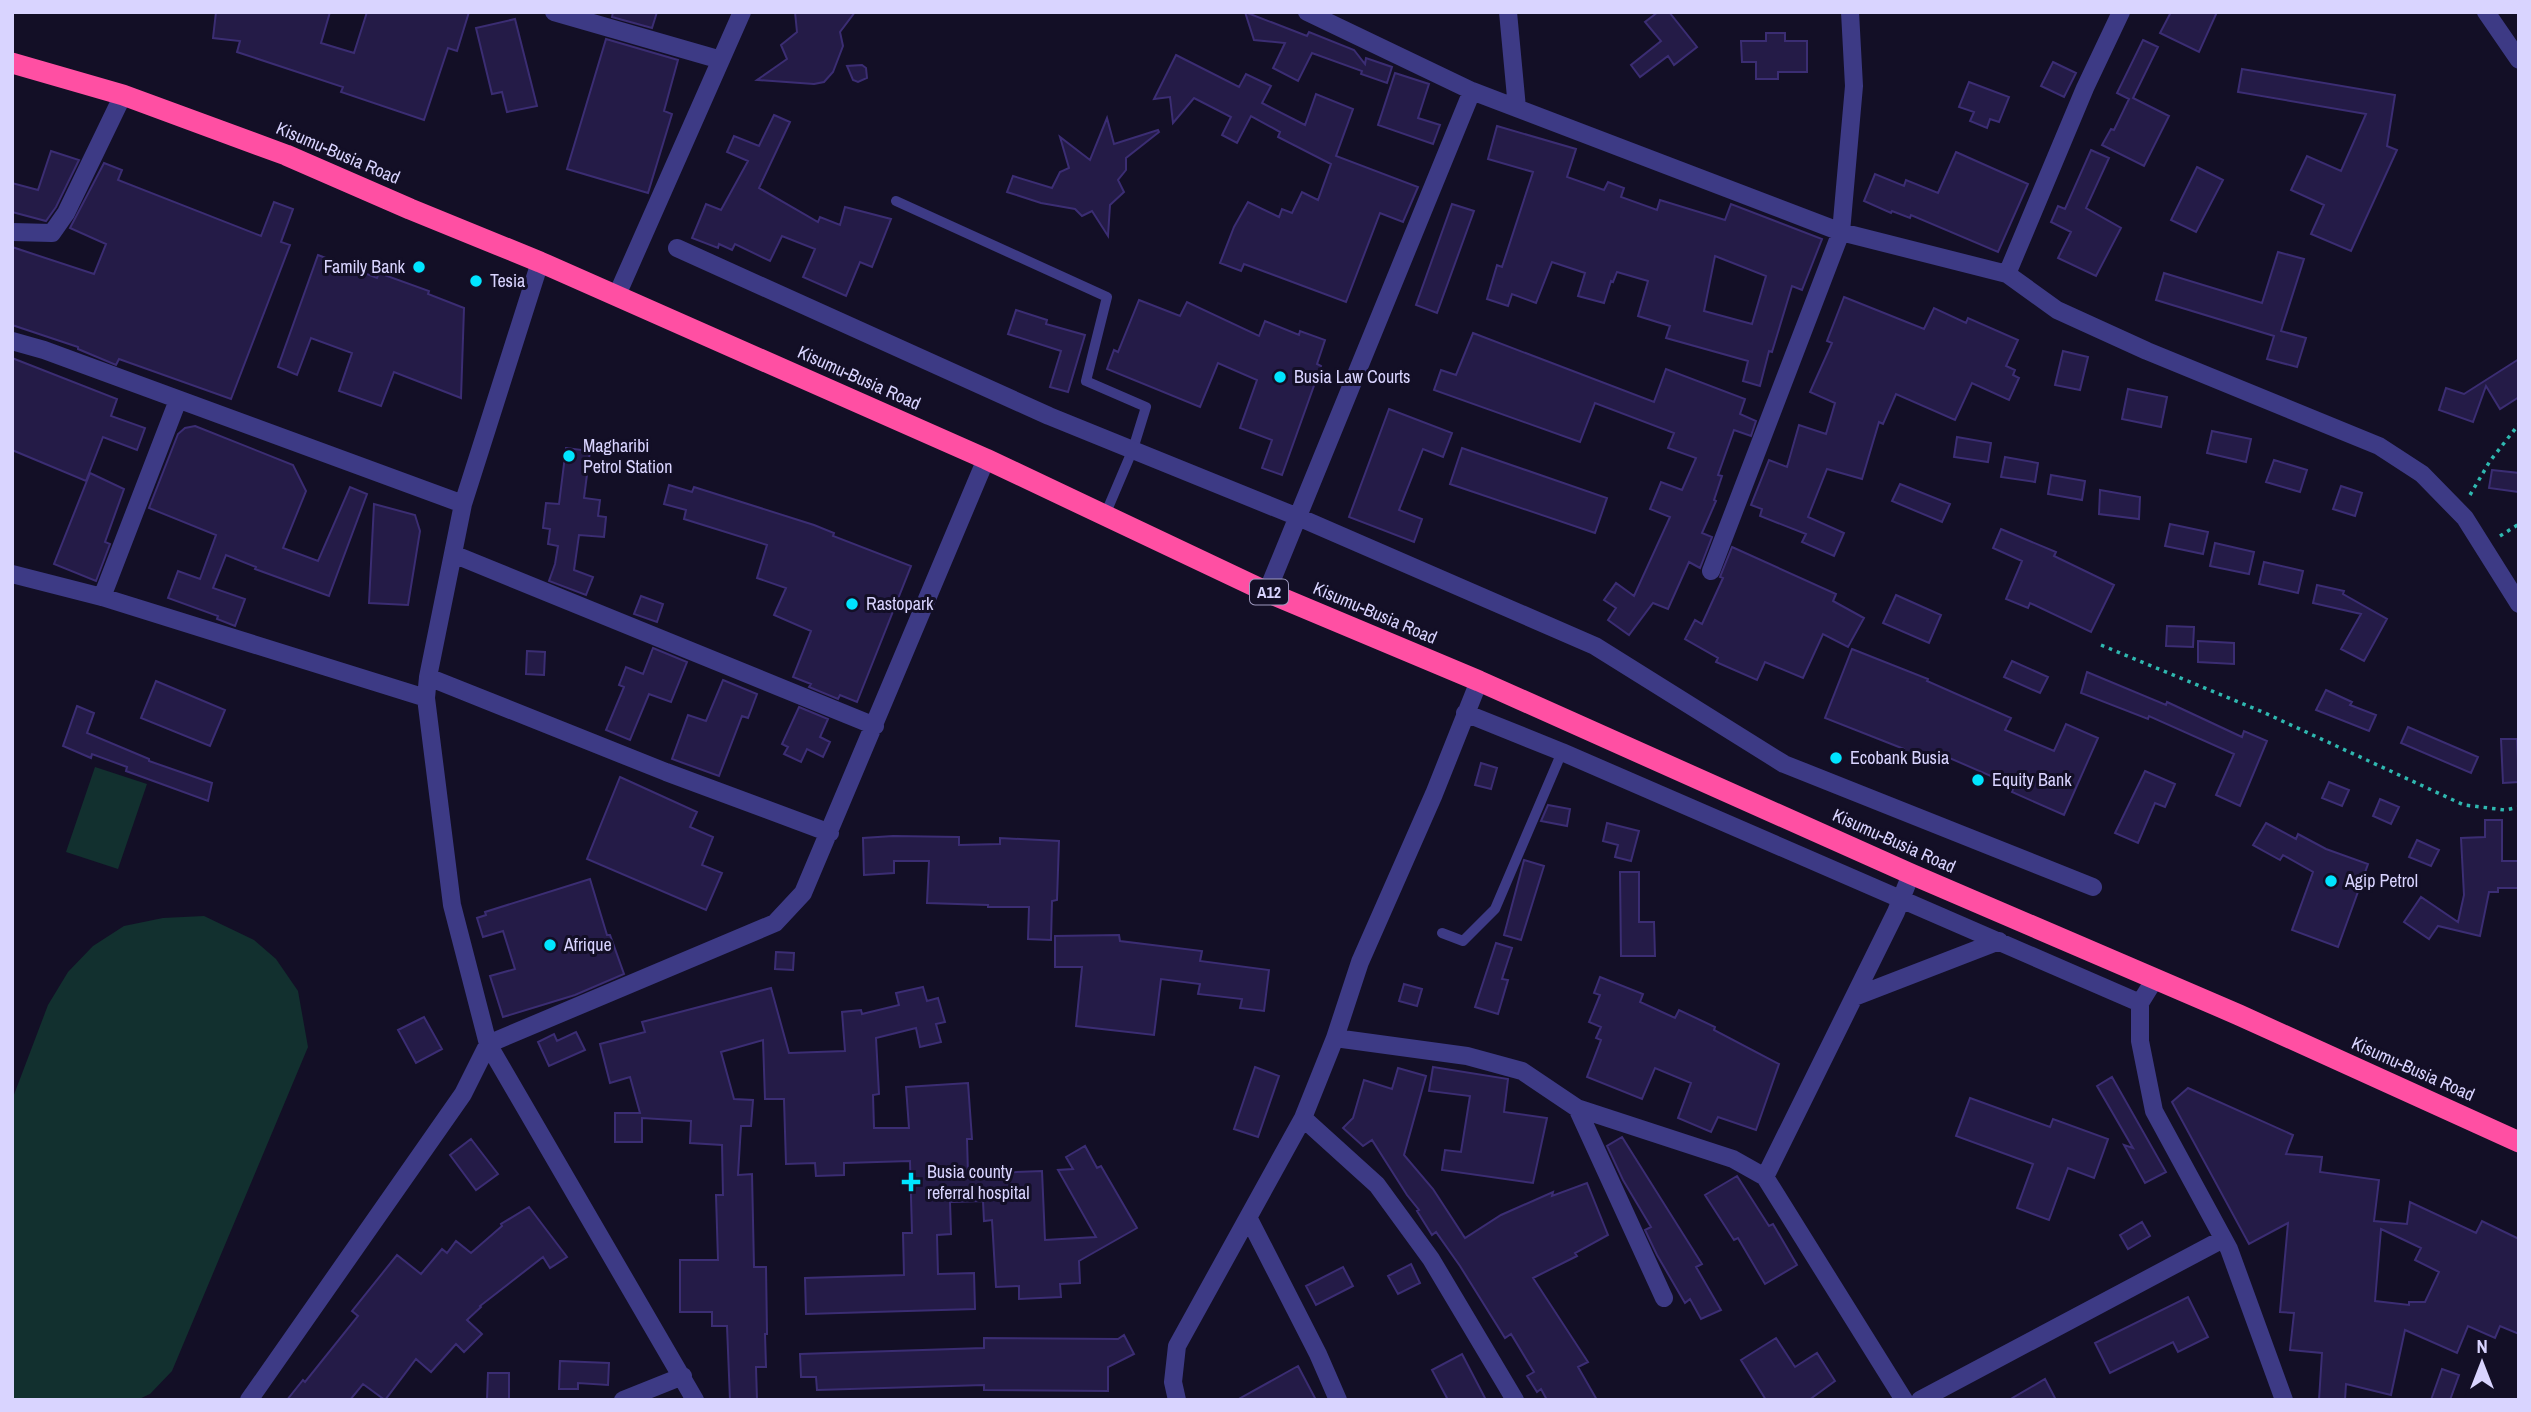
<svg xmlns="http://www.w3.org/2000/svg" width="2531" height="1412" viewBox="0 0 2531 1412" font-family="'Archivo Narrow',sans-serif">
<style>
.green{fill:#12302f}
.building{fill:#241b47;stroke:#3b2d73;stroke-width:2;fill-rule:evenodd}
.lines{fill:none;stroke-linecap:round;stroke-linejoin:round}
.path{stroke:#2fb8b0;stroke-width:3.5;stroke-dasharray:3.5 5;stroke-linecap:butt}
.lane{stroke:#3d3a85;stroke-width:10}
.street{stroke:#3d3a85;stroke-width:18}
.highway{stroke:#ff4fa3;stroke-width:21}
.poi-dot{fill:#00e5ff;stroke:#130f26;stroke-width:2.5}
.labels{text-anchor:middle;stroke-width:6;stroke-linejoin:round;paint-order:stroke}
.shield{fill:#130f26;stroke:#9e99be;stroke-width:2}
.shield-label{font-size:16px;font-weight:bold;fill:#d9d4ff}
.street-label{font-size:18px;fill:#d9d4ff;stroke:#130f26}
.poi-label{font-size:18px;fill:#d9d4ff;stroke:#130f26;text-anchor:start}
</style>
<rect width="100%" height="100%" fill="#130f26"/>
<path class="green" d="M95,767L147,784L118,869L66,852Z
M204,916L254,940L276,959L298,991L308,1047L172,1371L150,1394L137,1400H12V1100L48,1005L68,972L93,946L124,926L163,918Z"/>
<path class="building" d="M216,12H330L321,43L354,53L367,12H469L457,51L448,48L424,120L341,92L343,87L237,52L240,41L213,38Z
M613,12H657L652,28L612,17Z
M795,12H855L840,32L843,46L833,72L824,82L814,84L757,80L787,59L781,45L797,32Z
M1245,12L1307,36L1309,32L1354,50L1365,64L1366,58L1392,67L1387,83L1361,74L1362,71L1312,53L1298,81L1273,68L1285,43L1254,40Z
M1658,12H1669L1697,47L1674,65L1668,56L1640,77L1631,65L1661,41L1645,22Z
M2171,12H2217L2199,52L2160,33Z
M515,19L537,106L507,112L502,92L492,94L476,28Z
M1766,33H1785V41H1807V72H1778V79H1756V62H1742L1741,41H1766Z
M606,39L678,60L664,111L672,114L648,193L567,169Z
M2143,40L2158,47L2133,98L2169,116L2144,166L2102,145L2111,129L2114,130L2129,99L2117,93Z
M1176,55L1239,87L1246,74L1271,86L1262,103L1305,125L1316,94L1353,109L1336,156L1418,187L1403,222L1380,213L1346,302L1244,264L1241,271L1220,263L1234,227L1248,202L1279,217L1282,209L1292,213L1302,192L1318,200L1331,164L1278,137L1280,132L1251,116L1237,143L1222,135L1231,117L1194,98L1173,123L1170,97L1154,99Z
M2053,62L2076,73L2064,97L2041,86Z
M862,65L866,68L867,78L858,82L853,80L847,66Z
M2242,69L2395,95L2387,146L2397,150L2351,251L2311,234L2324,205L2291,190L2307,156L2341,171L2366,114L2238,92Z
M1395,73L1429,84L1418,118L1440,125L1433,144L1378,125Z
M1969,82L2009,97L1999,122L1990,119L1987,128L1970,121L1974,112L1959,107Z
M774,115L790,122L759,188L818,222L820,217L840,225L845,207L891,219L872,267L860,262L846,296L803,277L815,249L782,236L770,261L735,244L732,250L719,244L718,248L692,238L706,204L721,210L748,161L727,152L734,136L759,146Z
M1107,118L1114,144L1158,130L1159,132L1126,158V170L1118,180L1124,192L1110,205L1108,236L1092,211L1082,216L1075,209L1041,203L1007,192L1013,176L1052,188L1060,172L1069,168L1060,137L1090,160Z
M1497,126L1576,149L1567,177L1604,190L1608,182L1624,188L1621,197L1657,210L1660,200L1725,220L1731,204L1822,239L1802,290L1792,286L1772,352L1769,351L1760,386L1743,381L1748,361L1666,338L1670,326L1638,316L1648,281L1617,272L1613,282L1611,281L1604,303L1578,296L1585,273L1552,262L1536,303L1512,294L1508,306L1487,299L1497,265L1502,267L1533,172L1488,159ZM1715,256L1766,276L1752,324L1704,311Z
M2091,150L2109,158L2086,208L2121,228L2096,276L2058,258L2071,232L2051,222L2058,206L2065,209Z
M51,151L79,160L56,207L46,221L12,212V183L38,190Z
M1956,152L2028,184L1998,252L1911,215L1910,218L1892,211L1891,213L1864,201L1875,174L1904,186L1906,180L1938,193Z
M104,163L122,170L118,180L261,236L274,202L293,209L281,242L290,245L231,399L119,359L116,365L78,349V347L12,325V247L94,274L106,244L70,228Z
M2197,167L2223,180L2196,232L2171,220Z
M1452,204L1474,211L1437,313L1416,305Z
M2278,252L2304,259L2281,331L2306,338L2297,367L2267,359L2274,336L2156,300L2164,273L2262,303Z
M318,255L377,278L379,273L429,291L428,294L464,308L461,398L394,372L381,406L339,391L352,353L311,338L297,375L278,367Z
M1844,297L1924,329L1934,308L1966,323L1968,318L2018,340L2006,366L2015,370L2013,375L2019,378L2009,400L1972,383L1955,420L1896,394L1883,424L1879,422L1862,479L1827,469L1808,517L1844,533L1834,556L1802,542L1806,534L1760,516L1762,509L1751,505L1769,460L1787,467L1799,425L1826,434L1835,403L1810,392L1832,343L1827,341Z
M1139,300L1180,316L1187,302L1259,336L1265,321L1299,335L1300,331L1325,340L1317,364L1321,366L1282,475L1262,468L1272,440L1240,428L1257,380L1218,363L1200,407L1107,369L1114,350L1118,352Z
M1016,310L1047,320L1046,324L1085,335L1068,392L1050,387L1061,351L1008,334Z
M1473,333L1654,402L1666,369L1745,399L1740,414L1756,421L1751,436L1734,430L1718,475L1722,476L1714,500L1716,501L1702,533L1712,537L1700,568L1689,562L1668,609L1653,603L1629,635L1608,620L1616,608L1604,600L1616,583L1634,596L1670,517L1650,509L1661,482L1682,490L1696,458L1668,448L1674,433L1595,403L1580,442L1434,390L1441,370L1456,375Z
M2063,351L2088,357L2080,390L2055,385Z
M12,358L117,399L111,416L145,428L137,450L103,437L86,481L12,450Z
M2519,359V397L2500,409L2486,386L2473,422L2439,410L2446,388L2464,394Z
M2128,389L2167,397L2161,427L2122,419Z
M1389,409L1452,433L1443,457L1423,449L1399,510L1422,519L1414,542L1349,517Z
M195,426L293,465L306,491L283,548L318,561L350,487L367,494L329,596L255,569L256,567L226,555L213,588L245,599L235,626L217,619L218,616L168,598L178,571L200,579L216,535L149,508L178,434L185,428Z
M2212,431L2251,439L2246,462L2207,453Z
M1957,437L1991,443L1988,462L1954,457Z
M566,448L590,451L584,498L600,500L598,516L606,517L604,537L579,535L574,570L593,577L586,595L549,581L555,564L558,546L548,544L550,529L543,528L546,503L559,504Z
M1462,448L1607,498L1595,533L1450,484Z
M2005,457L2038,463L2035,482L2001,477Z
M2274,460L2307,470L2300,492L2266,482Z
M2492,470L2519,473V492L2489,488Z
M90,473L124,489L105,542L110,544L96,581L54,564Z
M2051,475L2085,481L2082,500L2048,494Z
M1900,484L1950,504L1942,522L1892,501Z
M669,485L692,492L694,487L814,525L834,533L833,536L911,566L857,702L840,695L838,699L809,687L811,684L793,677L811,631L774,615L786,588L757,578L767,545L684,519L686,510L664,504Z
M2341,486L2362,493L2355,516L2333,509Z
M2100,490L2140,497L2139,519L2099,514Z
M374,504L415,515L420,531L408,605L369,603Z
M2170,524L2208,532L2203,554L2165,546Z
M2001,529L2056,552L2054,556L2114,585L2091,632L2030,603L2028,608L2006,599L2022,561L1993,548Z
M2215,543L2254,552L2249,574L2210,566Z
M1732,547L1836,594L1833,601L1864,618L1848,647L1823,634L1803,678L1765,662L1757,680L1716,662L1718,658L1685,639L1695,620L1702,624L1723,578L1720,577Z
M2264,562L2303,571L2298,593L2259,584Z
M2317,585L2344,591L2343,594L2387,619L2364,661L2341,649L2361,614L2313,603Z
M1896,595L1941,615L1929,643L1883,623Z
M641,596L663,604L657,622L634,614Z
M2167,626L2194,627L2193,647L2166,646Z
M2198,641L2234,643V664L2198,662Z
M653,648L687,662L671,702L649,694L630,740L606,730L624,687L619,685L626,667L643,674Z
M1852,649L1928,679L1927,681L2011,718L2005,730L2054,751L2066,724L2098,738L2064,815L2012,792L2014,786L1938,753L1934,763L1904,751V749L1825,718Z
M527,651L545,652L544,675L526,674Z
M2012,661L2048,677L2040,693L2004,677Z
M2087,672L2166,705L2167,702L2242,737L2244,731L2267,741L2240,806L2216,795L2234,754L2149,716L2148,719L2081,693Z
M723,680L757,694L748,718L742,716L719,776L672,759L688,715L706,721Z
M156,681L225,710L210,746L141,718Z
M2326,690L2352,702L2350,705L2376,715L2369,731L2316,710Z
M77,706L94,713L87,733L149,759V761L212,783L208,801L126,771L127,767L92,754L91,758L63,746Z
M799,707L828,719L820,737L830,742L823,757L807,749L801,762L784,754L788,747L782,744Z
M2408,727L2478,757L2471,773L2401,743Z
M2501,739H2517L2519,782L2503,783Z
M1481,763L1497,768L1491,789L1475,785Z
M2145,771L2175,784L2165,807L2155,803L2138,843L2115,833Z
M620,777L697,812L690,827L713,837L702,865L722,873L706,910L587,859Z
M2329,782L2349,790L2342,806L2322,798Z
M2380,799L2399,807L2391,824L2373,816Z
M1548,805L1570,809L1567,826L1541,821Z
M2485,820H2502V861H2519V888H2498V892H2489L2480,936L2438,926L2429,939L2404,922L2421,897L2458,922L2464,895L2461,838L2485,837Z
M1607,823L1639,831L1631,861L1615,857L1618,845L1603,841Z
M2266,823L2296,839L2298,834L2326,849L2368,864L2338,947L2292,930L2313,872L2283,855L2280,860L2253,845Z
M893,836L959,837V845L1000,844V838L1059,841L1057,900L1052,901L1051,940L1028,939L1029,907H988V905L927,903L929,861H894V873L864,875L863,838Z
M2417,840L2439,850L2431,866L2409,857Z
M1524,860L1544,866L1521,940L1504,935Z
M1620,872H1639V922H1654L1655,956H1621Z
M590,879L607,935H610L624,974L575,995L503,1017L490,976L515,969L503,931L483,937L477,918L486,915L485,912Z
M1119,935L1120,941L1202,951L1200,961L1269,970L1264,1011L1240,1008L1242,999L1198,994L1200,984L1161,979L1154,1035L1076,1026L1082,967H1055V936Z
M1496,943L1512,948L1502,979L1508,980L1498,1014L1475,1007Z
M776,952L794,953L793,970L775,969Z
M1600,977L1643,994L1640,1002L1675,1018L1679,1010L1715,1027L1714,1030L1779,1064L1756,1130L1718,1117L1711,1132L1678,1118L1691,1083L1655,1068L1642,1099L1587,1077L1601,1040L1596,1038L1601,1027L1589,1022L1600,995L1594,993Z
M1404,984L1422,989L1417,1006L1399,1001Z
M923,987L927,1001L938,998L945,1022L936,1024L941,1042L920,1047L916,1028L876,1038L879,1094L873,1095L874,1128H909L906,1087L968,1083L972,1139H967L968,1174L1042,1171L1045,1240L1096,1237L1058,1170L1073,1169L1066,1157L1085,1146L1097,1168L1101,1166L1137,1228L1079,1261L1080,1283L1060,1284L1061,1297L1019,1299V1286L996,1287L992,1220L984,1221L983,1201L950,1202L951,1234L937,1235L938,1274L974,1273L975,1309L806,1314L805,1278L904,1275L903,1233H912L910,1161L844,1163V1175L816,1176L815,1163L786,1164L784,1099H765L763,1040L721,1052L734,1099L753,1100L751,1126H741L738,1175L752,1174L754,1267H766L767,1334H765L766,1367H756L757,1400H730L727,1326H712V1312H680V1260H718L716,1195H723L722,1145L690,1143L691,1121L642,1118V1142H615V1113H640L630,1077L610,1083L600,1044L645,1032L642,1022L771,988L789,1053L845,1051L842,1012L861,1010L862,1014L899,1005L896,993Z
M424,1017L442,1049L416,1063L398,1030Z
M576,1032L585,1050L549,1066L538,1042L554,1034L557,1041Z
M1255,1067L1279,1076L1258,1137L1234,1129Z
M1433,1067L1508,1079L1504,1112L1547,1118L1533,1183L1442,1170L1445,1150L1461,1152L1470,1096L1429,1091Z
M1398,1068L1426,1076L1404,1155L1433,1189L1465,1238L1501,1215L1553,1192L1552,1196L1587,1183L1608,1235L1575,1253L1577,1256L1533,1278L1588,1362L1578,1367L1597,1400H1547L1541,1389L1537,1392L1527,1376L1534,1372L1511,1334L1505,1338L1460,1266L1436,1232L1432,1235L1417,1211L1419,1210L1407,1195L1372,1140L1363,1146L1343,1128L1353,1118L1364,1080L1392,1089Z
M2112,1077L2166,1172L2145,1183L2124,1145L2133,1148L2097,1086Z
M2188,1088L2293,1135L2286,1154L2322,1157L2320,1172L2379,1180L2374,1221L2407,1224L2410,1202L2476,1233L2482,1221L2519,1239V1334L2500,1326L2495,1338L2468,1326L2457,1353L2405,1330L2391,1395L2346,1384L2345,1400H2319L2322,1353L2290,1350L2294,1313L2280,1312L2288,1223L2249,1244L2172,1102ZM2381,1229L2421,1248L2415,1260L2439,1272L2425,1302H2409V1305L2375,1301Z
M1970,1098L2050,1127L2053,1119L2108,1139L2094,1178L2068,1168L2049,1220L2017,1208L2033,1164L1956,1136Z
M1622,1137L1702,1264L1696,1267L1721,1310L1701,1319L1690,1299L1685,1303L1657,1255L1645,1230L1651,1227L1623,1180L1607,1146Z
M471,1139L498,1174L476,1190L450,1155Z
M1737,1176L1769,1226L1773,1224L1797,1265L1765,1284L1738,1238L1734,1240L1705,1195Z
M529,1207L567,1257L550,1268L543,1257L480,1306L481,1307L467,1320L482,1334L464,1352L456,1344L431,1372L416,1359L385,1400L363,1384L350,1400H287L303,1380L305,1382L358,1316L352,1311L397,1255L421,1274L442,1249L447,1253L456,1241L471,1253L502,1226L501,1224Z
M2142,1222L2150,1236L2128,1249L2120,1235Z
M1411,1264L1420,1283L1398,1294L1388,1276Z
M1343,1267L1353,1286L1316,1305L1306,1286Z
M2188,1297L2208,1337L2178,1352L2173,1342L2110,1373L2095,1343Z
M1124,1335L1134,1354L1108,1367V1391L984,1390V1385L817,1390L816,1377H801L800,1354L984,1348V1338L1118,1339Z
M1776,1338L1795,1367L1817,1353L1835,1381L1809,1400H1766L1741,1360Z
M1462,1354L1486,1400H1448L1432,1370Z
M560,1361L609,1363L608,1385L578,1383V1389H559Z
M1298,1366L1316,1400H1237Z
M2442,1369L2459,1375L2450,1400H2431Z
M488,1373H509V1400H487Z
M2045,1379L2056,1400H2009Z"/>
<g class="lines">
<path class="path" d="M2470,495L2490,461L2519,424
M2500,536L2519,524
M2101,645L2265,713L2464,805L2505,810L2519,807"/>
<path class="lane" d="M896,201L1107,297L1086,381L1146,407L1133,449L1105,515
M1442,933L1463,941L1495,909L1562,752"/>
<path class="street" d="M554,12L721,60
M1307,12L1472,91L1841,232L2007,274L2057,310L2147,351L2379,446L2422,474L2465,518L2519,604
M1508,12L1517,108
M2486,12L2519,60
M12,232L52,233L66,213L123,95
M677,248L1049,416L1298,517L1595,646L1784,764L2093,887
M540,262L463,504L428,677L426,698L452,905L488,1044L695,1400
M2007,274L2085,88L2121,12
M617,295L742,12
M12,341L44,350L463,504
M453,554L875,726
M1711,571L1841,232L1854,86L1850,12
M12,574L102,597L426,698
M1267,592L1472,91
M102,597L178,400
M428,677L666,772L830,833
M1465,713L1562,752L2140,1003
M2153,982L2140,1003V1041L2154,1111L2229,1249L2284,1400
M1854,997L1999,941
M1335,1038L1467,1056L1522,1071L1577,1108L1733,1159L1765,1177
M1577,1108L1664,1298
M1303,1118L1377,1185L1431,1259L1515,1400
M1249,1219L1318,1354L1338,1400
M249,1400L463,1094L488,1044L775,923L803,893L986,459
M623,1400L683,1376
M1177,1400L1173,1382L1177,1346L1303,1118L1335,1038L1360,962L1434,794L1479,681
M1904,1400L1765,1177L1896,912L1911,874
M1920,1400L2223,1239"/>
<path class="highway" d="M12,63L123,95L286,155L410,209L540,262L986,459L1267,592L1479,681L1911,874L2239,1015L2519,1142"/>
</g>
<g class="poi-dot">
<circle cx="419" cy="267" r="7"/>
<circle cx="476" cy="281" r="7"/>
<circle cx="1280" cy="377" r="7"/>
<circle cx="569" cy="456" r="7"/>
<circle cx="852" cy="604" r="7"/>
<circle cx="1836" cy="758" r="7"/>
<circle cx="1978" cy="780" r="7"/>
<circle cx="2331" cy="881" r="7"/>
<circle cx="550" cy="945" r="7"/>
<path d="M907.5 1171.5h7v7h7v7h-7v7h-7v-7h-7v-7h7z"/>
</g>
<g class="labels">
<rect class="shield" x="1250" y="579.5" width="38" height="25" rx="5"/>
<g class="shield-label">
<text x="1269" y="598">A12</text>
</g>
<g class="street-label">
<text transform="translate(338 153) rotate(23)" y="6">Kisumu-Busia Road</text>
<text transform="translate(859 378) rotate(24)" y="6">Kisumu-Busia Road</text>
<text transform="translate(1375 613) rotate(23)" y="6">Kisumu-Busia Road</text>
<text transform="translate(1894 841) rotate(24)" y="6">Kisumu-Busia Road</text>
<text transform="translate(2413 1069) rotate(24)" y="6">Kisumu-Busia Road</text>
</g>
<g class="poi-label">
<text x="405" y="273" text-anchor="end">Family Bank</text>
<text x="490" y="287">Tesia</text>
<text x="1294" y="383">Busia Law Courts</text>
<text x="583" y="452">Magharibi<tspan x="583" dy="21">Petrol Station</tspan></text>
<text x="866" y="610">Rastopark</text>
<text x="1850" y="764">Ecobank Busia</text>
<text x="1992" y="786">Equity Bank</text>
<text x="2345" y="887">Agip Petrol</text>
<text x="564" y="951">Afrique</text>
<text x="927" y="1178">Busia county<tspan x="927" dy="21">referral hospital</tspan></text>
</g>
</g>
<rect width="2531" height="1412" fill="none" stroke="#d9d4ff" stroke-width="28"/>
<g transform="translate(2482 1363)" stroke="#130f26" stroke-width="5" paint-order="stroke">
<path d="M0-5L12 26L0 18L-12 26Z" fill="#d9d4ff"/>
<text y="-10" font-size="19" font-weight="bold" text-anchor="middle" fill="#d9d4ff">N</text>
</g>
</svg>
